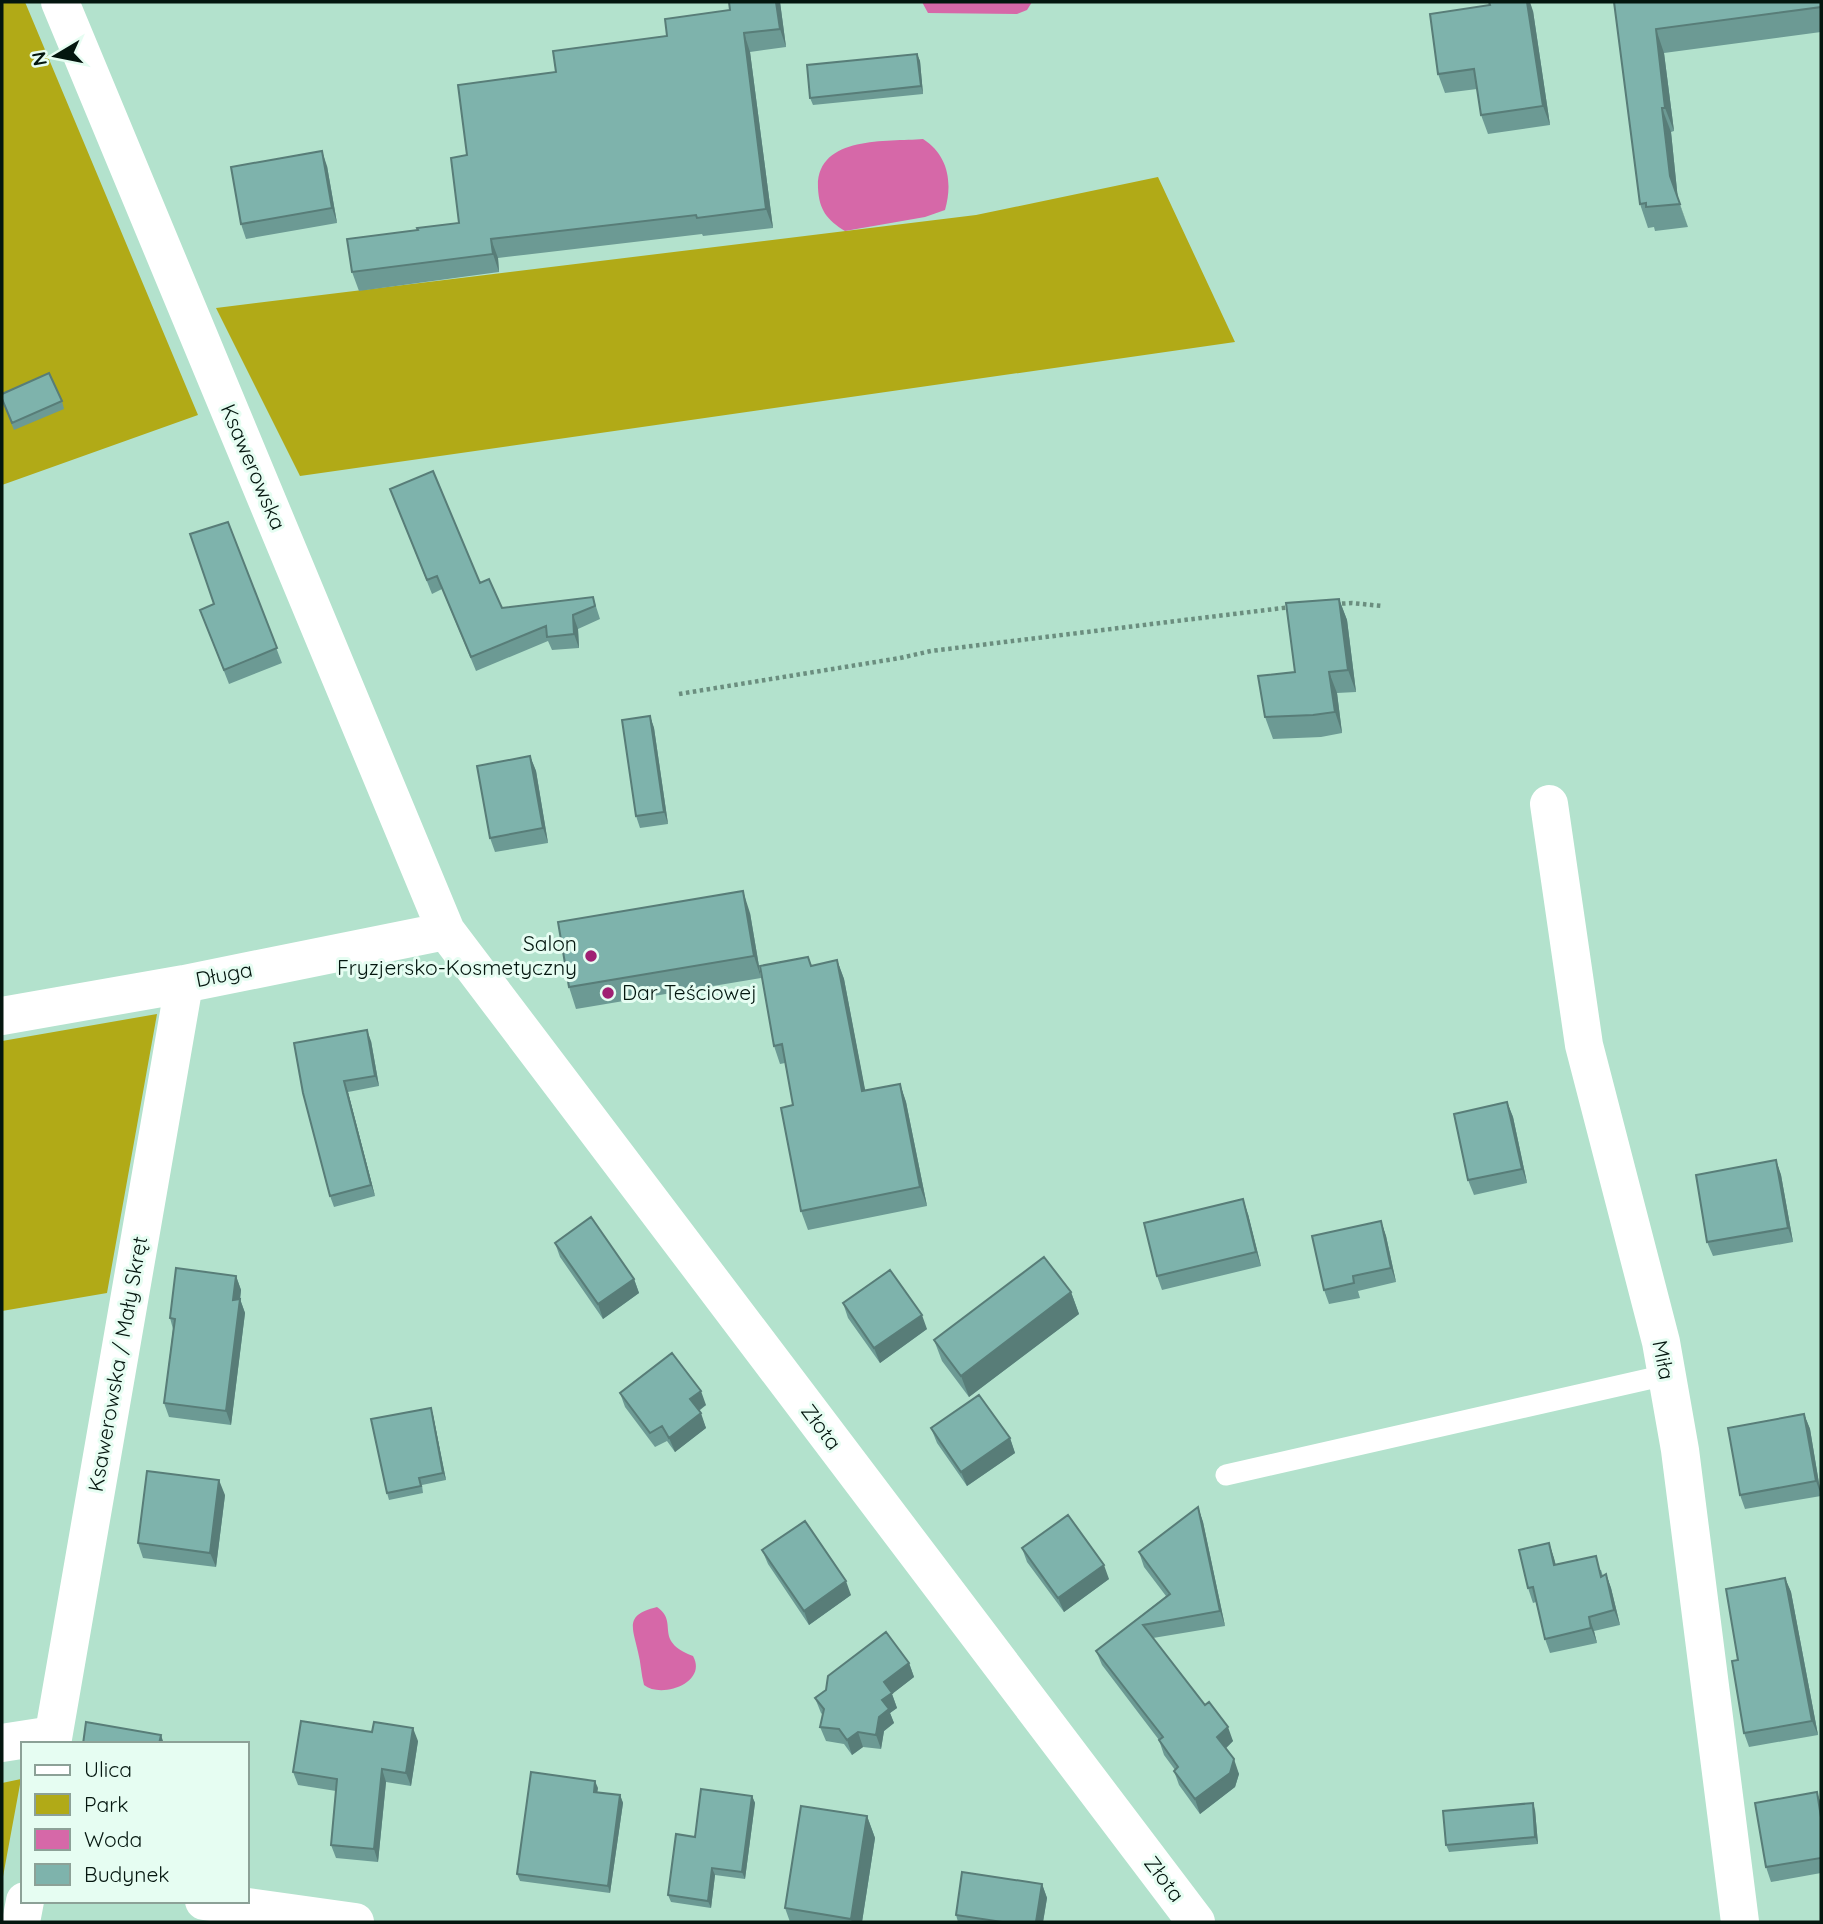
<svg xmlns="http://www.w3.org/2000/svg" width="1823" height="1924" viewBox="0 0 1823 1924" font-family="Quicksand,sans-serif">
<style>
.green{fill:#b1aa17}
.water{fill:#d668a8}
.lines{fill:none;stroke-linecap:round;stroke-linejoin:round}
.path{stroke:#6b8e7f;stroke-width:4.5;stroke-dasharray:3.5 3.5;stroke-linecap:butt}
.service{stroke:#fff;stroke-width:21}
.minor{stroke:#fff;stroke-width:38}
.tertiary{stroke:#fff;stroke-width:38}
.wall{fill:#6c9a94}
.shaded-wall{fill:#587d78}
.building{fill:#7eb3ac;stroke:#587d78;stroke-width:2}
.poi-dot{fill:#a02073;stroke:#e6fdf2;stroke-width:2.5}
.labels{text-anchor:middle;stroke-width:6;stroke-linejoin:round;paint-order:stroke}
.street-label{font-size:21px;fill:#04160f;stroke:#e6fdf2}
.poi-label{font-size:21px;fill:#04160f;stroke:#e6fdf2;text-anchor:end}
</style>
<rect width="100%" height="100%" fill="#b3e2cd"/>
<path class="green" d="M2,2H25L198,415L2,485Z
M1158,177L1235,342L300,476L216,308L976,215Z
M157,1014L107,1293L2,1311V1041Z
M21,1779L2,1882V1783Z"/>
<path class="water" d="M922,2H1032L1027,10L1017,14L928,13Z
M923,139C948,155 953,182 945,210L925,217L845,231C827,220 819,210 818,188C816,135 887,142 923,139Z
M657,1607C680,1623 652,1640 693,1656C708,1683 661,1699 644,1685C641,1674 641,1663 638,1652C632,1626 625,1615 657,1607Z"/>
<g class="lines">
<path class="path" d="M1335,604L1352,603L1382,606
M679,694L900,658L931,651L1291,607"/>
<path class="service" d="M1226,1475L1666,1375"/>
<path class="minor" d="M1549,804L1584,1045L1661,1342L1680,1450L1740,1922
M2,1743L53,1735"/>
<path class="tertiary" d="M60,2L446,931L1196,1922
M2,1016L184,984L446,931
M52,1744L184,984
M204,1901L355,1922
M21,1922L25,1901"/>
</g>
<path class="wall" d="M780,2L786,47L750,52L773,228L703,236L702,234L498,258L499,272L359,291L352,272L418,230L459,223L467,155L556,72L667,36L730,10Z
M1614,2H1821V32L1664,53L1674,131L1671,132L1678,200L1688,227L1655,231L1654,227L1648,228L1640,204Z
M1490,5L1533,11L1550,125L1488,134L1481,115L1477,89L1445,93L1438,74Z
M917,54L920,61L923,94L813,105L810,98Z
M327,166L337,223L246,239L241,224Z
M2,400L62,401L64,409L14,430Z
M390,489L480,583L502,608L593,597L600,619L578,629L579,648L552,650L548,641L476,671L442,589L432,594Z
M228,522L282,663L229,684L200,610L214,604Z
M1339,599L1347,620L1356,692L1337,693L1342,733L1321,737L1273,739L1265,717L1295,672Z
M650,716L654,728L668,824L640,828L636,816Z
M530,756L536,771L548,843L495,852L490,838Z
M750,913L761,978L576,1009L569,987Z
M808,957L811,966L837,960L844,979L865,1091L900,1084L906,1102L927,1206L808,1230L801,1211L793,1105L785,1063L780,1064L774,1046Z
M371,1041L379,1086L348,1092L375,1196L334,1207L330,1196L303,1093Z
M1507,1102L1513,1117L1527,1183L1474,1195L1468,1180Z
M1776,1160L1781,1175L1793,1242L1713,1256L1707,1242Z
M1248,1214L1261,1266L1162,1290L1157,1276Z
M1381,1221L1386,1236L1396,1282L1358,1291L1360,1298L1329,1304L1324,1290Z
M555,1243L634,1279L639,1293L603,1319L560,1257Z
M236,1276L241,1290L240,1299L245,1313L231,1425L169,1417L164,1403L173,1329L170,1318Z
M1071,1292L1079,1314L969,1397L942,1361L934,1340Z
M843,1303L927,1329L880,1363L848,1318Z
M620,1393L706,1405L699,1411L706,1428L675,1452L667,1441L655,1447L625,1407Z
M431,1408L433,1415L446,1480L422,1485L423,1493L389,1500L387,1493Z
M1804,1414L1810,1429L1821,1496L1745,1509L1740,1495Z
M931,1428L1010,1438L1015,1453L967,1486L937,1443Z
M225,1495L216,1567L143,1558L138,1543Z
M1198,1507L1203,1522L1225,1626L1153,1638L1233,1741L1225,1749L1239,1774L1235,1787L1200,1814L1179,1785L1174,1771L1175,1770L1164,1755L1159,1740L1102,1665L1096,1651L1166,1596L1144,1567L1139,1552Z
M1549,1543L1556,1565L1601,1570L1603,1576L1606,1574L1611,1588L1620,1625L1594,1631L1597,1643L1550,1653L1545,1639L1536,1602L1533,1603L1528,1588Z
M1022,1548L1109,1579L1064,1612L1027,1562Z
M762,1550L851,1595L809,1625L768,1564Z
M1785,1578L1791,1592L1818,1735L1749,1747L1744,1733L1738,1660Z
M909,1663L914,1677L892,1694L897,1708L890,1713L894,1723L884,1731L881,1749L863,1747L852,1755L844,1744L826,1741L820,1727L823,1715L821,1713L815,1698Z
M418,1741L411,1786L386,1782L378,1862L336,1858L331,1845L336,1791L298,1785L293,1772Z
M598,1788L597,1792L620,1795L623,1803L610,1893L520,1881L517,1874Z
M752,1796L755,1803L745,1879L715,1875L711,1908L671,1902L668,1895L695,1837Z
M1821,1804V1873L1771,1882L1766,1867Z
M1535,1810L1538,1844L1449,1852L1446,1845Z
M867,1816L875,1838L862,1922H790L785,1908Z
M1042,1884L1047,1898L1043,1922H958L956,1915Z"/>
<path class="shaded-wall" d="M776,2H780L786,47L780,29Z
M1527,2H1530L1533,11L1550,125L1543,106Z
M1656,29L1664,53L1674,131L1665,108Z
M744,33L750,52L773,228L766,209Z
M917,54L920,61L923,94L921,86Z
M1662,108L1671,132L1678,200L1688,227L1670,176Z
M322,151L327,166L337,223L332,208Z
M491,239L498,258L499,272L493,254Z
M1339,599L1347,620L1356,692L1348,670Z
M573,615L578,629L579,648L574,634Z
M1329,672L1337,693L1342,733L1335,712Z
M650,716L654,728L668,824L664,812Z
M530,756L536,771L548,843L543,828Z
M743,891L750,913L761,978L754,956Z
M837,960L844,979L869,1110L862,1091Z
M367,1030L371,1041L379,1086L375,1076Z
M344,1081L348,1092L375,1196L371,1185Z
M900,1084L906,1102L927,1206L920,1187Z
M1507,1102L1513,1117L1527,1183L1522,1169Z
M1776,1160L1781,1175L1793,1242L1788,1228Z
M1243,1199L1248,1214L1261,1266L1256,1252Z
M1381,1221L1386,1236L1396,1282L1391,1268Z
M236,1276L241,1290L240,1299L245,1313L231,1425L226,1411L233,1300Z
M634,1279L639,1293L603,1319L598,1304Z
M1071,1292L1079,1314L969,1397L961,1376Z
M922,1315L927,1329L880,1363L874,1348Z
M701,1391L706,1405L695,1413L690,1399Z
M431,1408L433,1415L446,1480L443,1473Z
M701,1413L706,1428L675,1452L669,1438Z
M1804,1414L1810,1429L1821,1495L1816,1481Z
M1010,1438L1015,1453L967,1486L961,1472Z
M219,1480L225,1495L216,1567L210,1553Z
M1198,1507L1203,1522L1225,1626L1220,1611Z
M1549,1543L1554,1558L1559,1580L1554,1565Z
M1104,1565L1109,1579L1064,1612L1058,1598Z
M1606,1574L1611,1588L1620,1625L1614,1610Z
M1785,1578L1791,1592L1818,1735L1812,1721Z
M846,1581L851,1595L809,1625L804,1611Z
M1589,1617L1594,1631L1597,1643L1591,1628Z
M909,1663L914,1677L892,1694L897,1708L890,1713L894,1723L884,1731L881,1749L876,1735L882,1700L884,1682Z
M1228,1727L1233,1741L1222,1752L1217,1737Z
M413,1728L418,1741L411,1786L406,1773Z
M858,1732L863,1747L852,1755L847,1740Z
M161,1735L164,1744H159Z
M1234,1759L1239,1774L1235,1787L1200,1814L1195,1799Z
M382,1769L386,1782L378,1862L374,1849Z
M595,1781L598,1788L596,1799L594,1792Z
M1817,1792L1821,1804V1817Z
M620,1795L623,1803L610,1893L608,1886Z
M752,1796L755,1803L745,1879L742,1872Z
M1533,1803L1535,1810L1538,1844L1535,1837Z
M867,1816L875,1838L862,1922H852L851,1919Z
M712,1868L715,1875L711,1908L708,1901Z
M1042,1884L1047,1898L1043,1922H1036Z"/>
<path class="building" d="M729,2H776L780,29L744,33L766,209L697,218L696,215L491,239L493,254L352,272L347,239L418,230L417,228L459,223L451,158L467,155L458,85L556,72L553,51L667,36L665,19L730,10Z
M1489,2H1527L1543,106L1481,115L1474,69L1438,74L1430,14L1490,5Z
M1614,2H1821V7L1656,29L1665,108H1662L1670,176L1680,204L1646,207V203L1640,204Z
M917,54L921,86L810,98L807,65Z
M322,151L332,208L241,224L231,167Z
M49,373L62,401L12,423L2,399V394Z
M433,471L480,583L489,579L502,608L593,597L595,606L573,615L574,634L547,637L546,626L471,657L437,576L427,580L390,489Z
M228,522L277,648L224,670L200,610L214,604L190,534Z
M1339,599L1348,670L1329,672L1335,712L1313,715L1265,717L1258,676L1295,672L1286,603Z
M650,716L664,812L636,816L622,720Z
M530,756L543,828L490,838L477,766Z
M743,891L754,956L569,987L558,922Z
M808,957L811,966L837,960L862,1091L900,1084L920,1187L801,1211L781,1108L793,1105L782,1044L774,1046L760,966Z
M367,1030L375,1076L344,1081L371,1185L330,1196L303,1093L294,1043Z
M1507,1102L1522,1169L1468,1180L1454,1114Z
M1776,1160L1788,1228L1707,1242L1696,1175Z
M1243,1199L1256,1252L1157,1276L1144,1223Z
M591,1217L634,1279L598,1304L555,1243Z
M1381,1221L1391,1268L1353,1276L1354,1283L1324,1290L1312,1236Z
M1044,1257L1071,1292L961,1376L934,1340Z
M176,1268L236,1276L233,1300L240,1299L226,1411L164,1403L175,1319L170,1318Z
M890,1270L922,1315L874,1348L843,1303Z
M672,1353L701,1391L690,1399L701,1413L669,1438L662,1426L650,1433L620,1393Z
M979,1395L1010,1438L961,1472L931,1428Z
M431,1408L443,1473L419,1478L421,1486L387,1493L371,1419Z
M1804,1414L1816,1481L1740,1495L1728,1428Z
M147,1471L219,1480L210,1553L138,1543Z
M1198,1507L1220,1611L1143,1625L1205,1705L1209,1702L1228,1727L1217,1737L1234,1759L1230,1773L1195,1799L1174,1771L1178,1767L1159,1740L1163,1737L1096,1651L1170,1594L1139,1552Z
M1068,1515L1104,1565L1058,1598L1022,1548Z
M805,1521L846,1581L804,1611L762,1550Z
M1549,1543L1554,1565L1596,1556L1601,1577L1606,1574L1614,1610L1589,1617L1591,1628L1545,1639L1533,1587L1528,1588L1519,1550Z
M1785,1578L1812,1721L1744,1733L1732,1661L1738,1660L1726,1589Z
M886,1632L909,1663L884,1682L892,1693L882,1700L889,1709L879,1717L876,1735L858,1732L847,1740L839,1729L820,1727L824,1709L815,1698L826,1690L828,1676Z
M301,1721L372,1732L374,1722L413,1728L406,1773L382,1769L374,1849L331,1845L337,1779L293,1772Z
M86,1722L161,1735L159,1744H83Z
M531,1772L595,1781L594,1792L620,1795L608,1886L517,1874Z
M701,1789L752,1796L742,1872L712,1868L708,1901L668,1895L676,1834L695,1837Z
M1817,1792L1821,1817V1858L1766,1867L1755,1803Z
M1533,1803L1535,1837L1446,1845L1443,1811Z
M801,1806L867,1816L851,1919L785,1908Z
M962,1872L1042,1884L1036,1922H1002L956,1915Z"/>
<g class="poi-dot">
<circle cx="591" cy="956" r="7"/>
<circle cx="608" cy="993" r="7"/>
</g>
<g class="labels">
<g class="street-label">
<text transform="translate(253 467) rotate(67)" y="7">Ksawerowska</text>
<text transform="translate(224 975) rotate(-11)" y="7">Długa</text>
<text transform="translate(1663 1360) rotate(79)" y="7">Miła</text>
<text transform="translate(118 1364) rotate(-80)" y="7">Ksawerowska / Mały Skręt</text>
<text transform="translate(821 1427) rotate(53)" y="7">Złota</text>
<text transform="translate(1164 1879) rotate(53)" y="7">Złota</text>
</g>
<g class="poi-label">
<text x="577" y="951">Salon<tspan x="577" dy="24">Fryzjersko-Kosmetyczny</tspan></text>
<text x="622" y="1000" text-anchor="start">Dar Teściowej</text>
</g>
</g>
<rect width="1823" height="1924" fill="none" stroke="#04160f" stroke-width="7"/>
<rect x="21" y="1742" width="228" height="161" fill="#e6fdf2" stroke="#8ca197" stroke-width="2"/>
<rect x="35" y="1765" width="35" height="10" fill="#ffffff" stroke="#8ca197" stroke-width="2"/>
<text x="84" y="1777" font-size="21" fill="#04160f">Ulica</text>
<rect x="35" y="1794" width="35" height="21" fill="#b1aa17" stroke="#8ca197" stroke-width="2"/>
<text x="84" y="1812" font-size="21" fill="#04160f">Park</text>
<rect x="35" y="1829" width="35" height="21" fill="#d668a8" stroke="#8ca197" stroke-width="2"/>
<text x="84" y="1847" font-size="21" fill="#04160f">Woda</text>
<rect x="35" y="1864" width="35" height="21" fill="#7eb3ac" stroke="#8ca197" stroke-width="2"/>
<text x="84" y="1882" font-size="21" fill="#04160f">Budynek</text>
<g transform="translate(56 56) rotate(260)" stroke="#e6fdf2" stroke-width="5" paint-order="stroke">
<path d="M0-5L12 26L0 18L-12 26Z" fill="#04160f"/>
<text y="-10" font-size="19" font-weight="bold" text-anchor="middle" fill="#04160f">N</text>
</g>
</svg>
